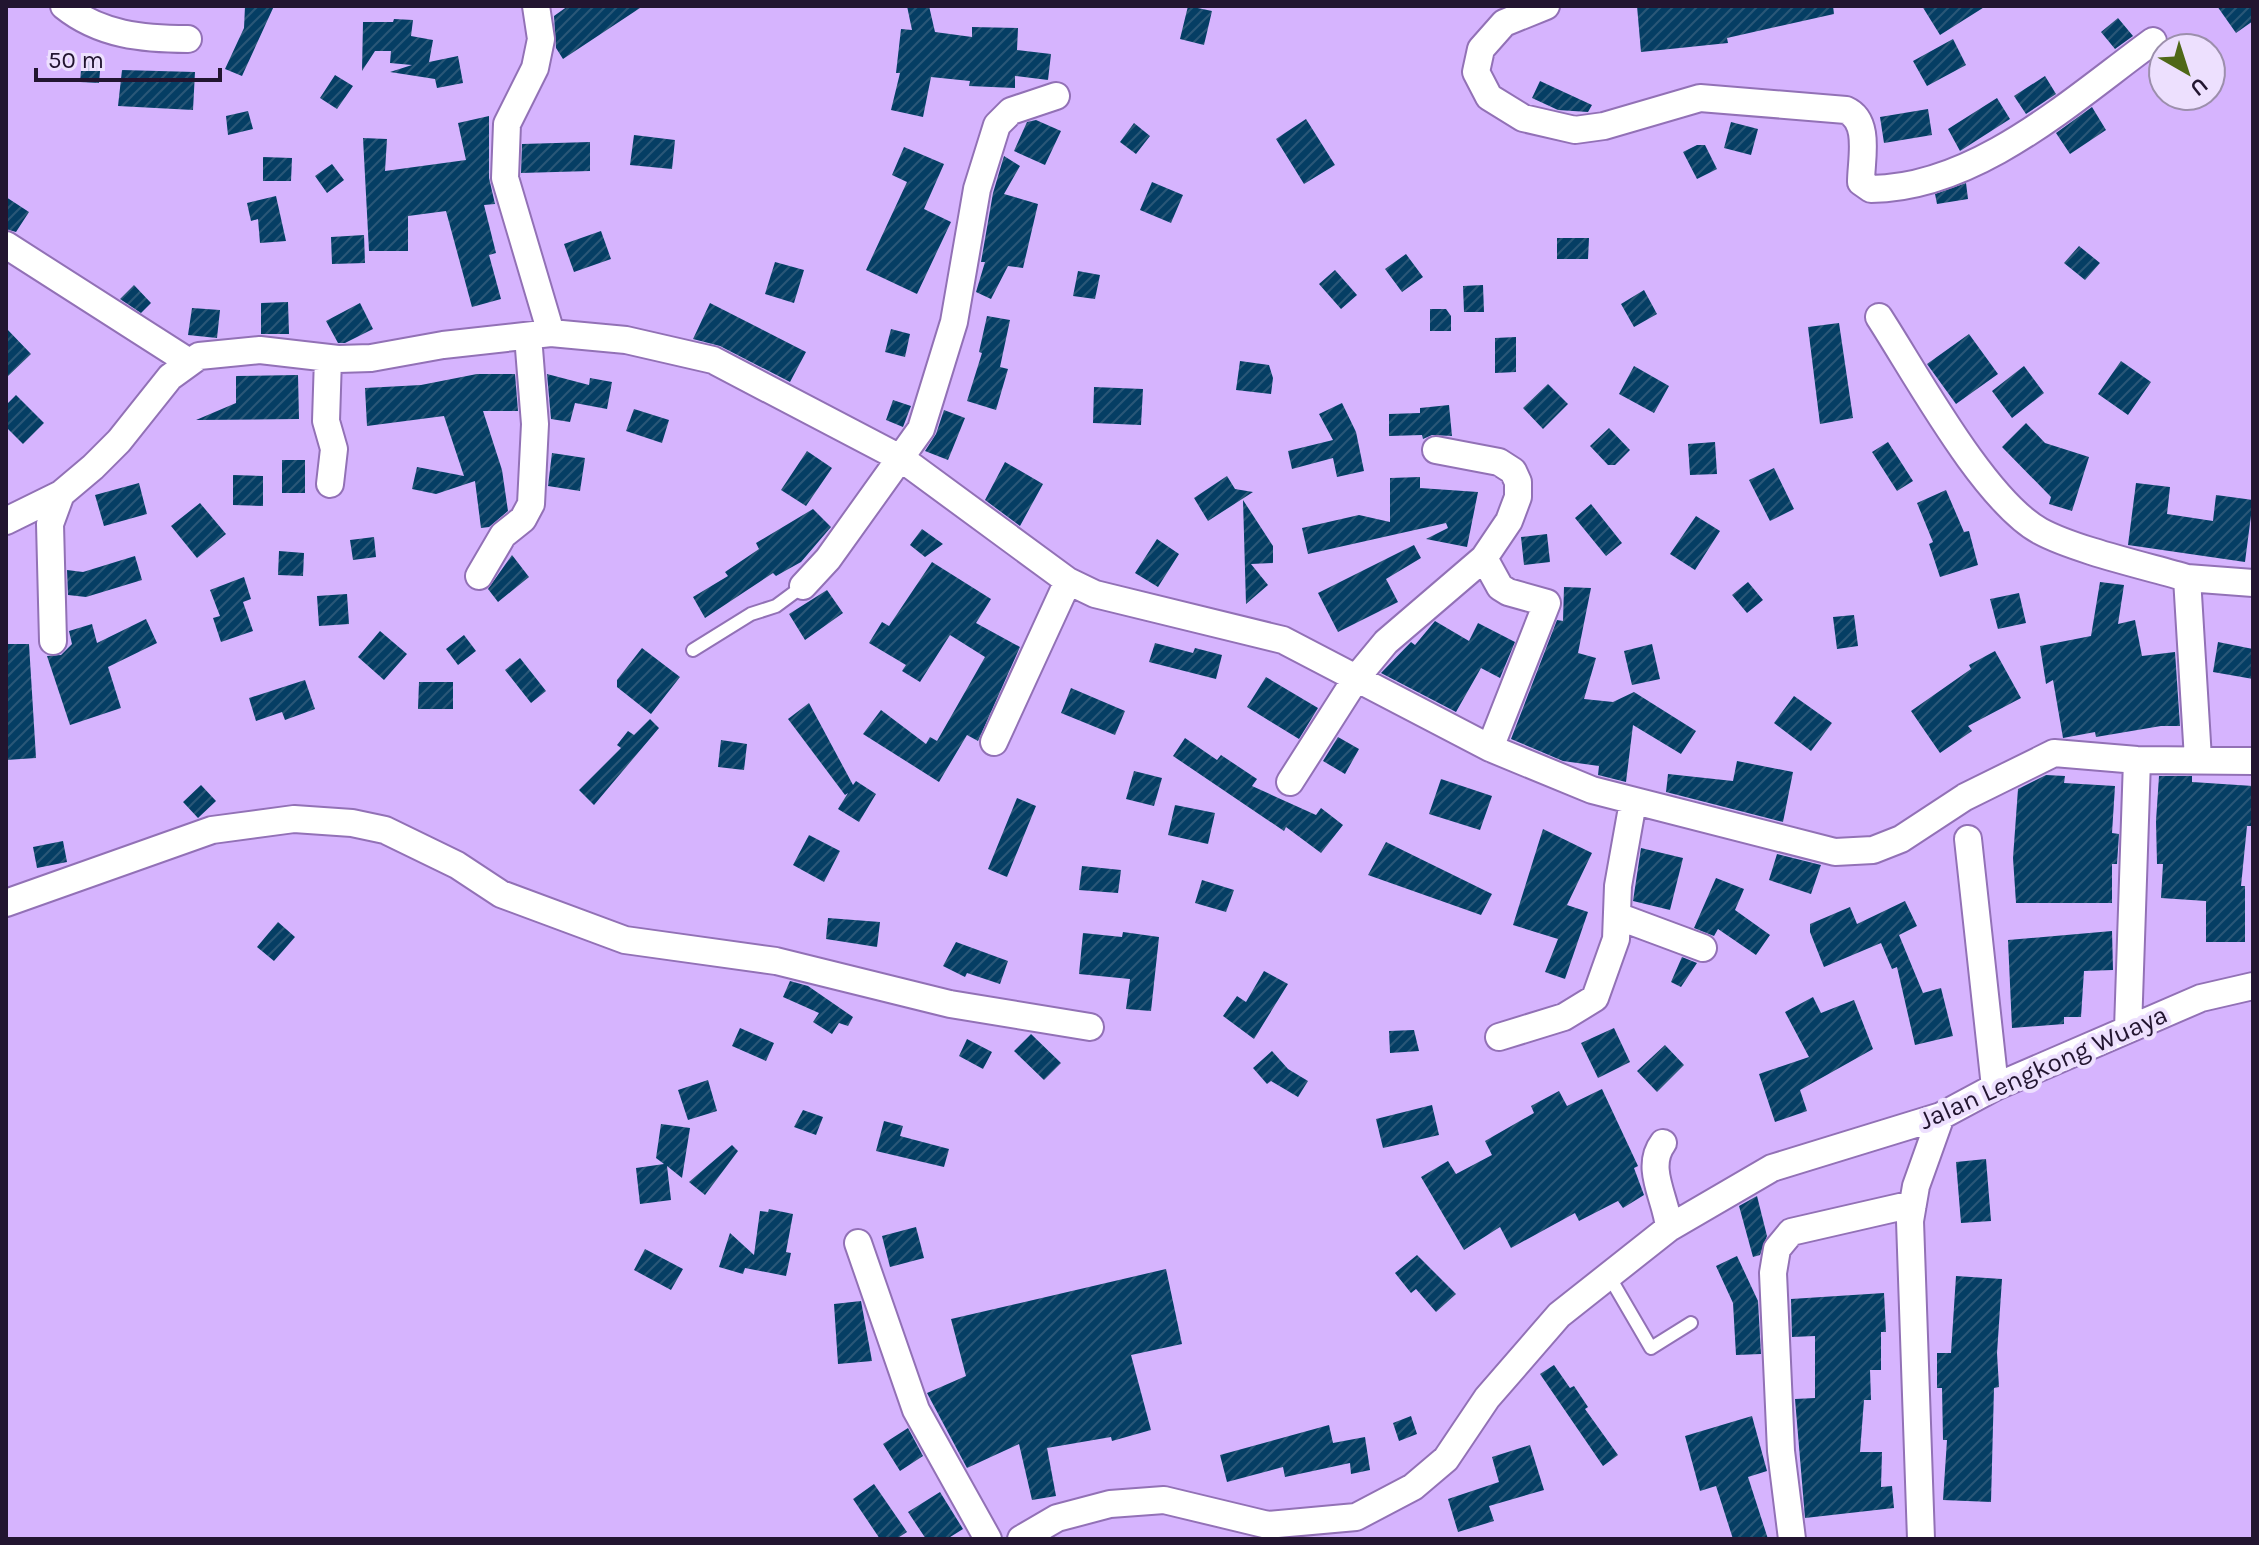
<svg xmlns="http://www.w3.org/2000/svg" width="2259" height="1545" viewBox="0 0 2259 1545" font-family="Karla,sans-serif">
<style>
.building{fill:url(#building-hatch)}
.lines{fill:none;stroke-linecap:round;stroke-linejoin:round}
.lane-casing{stroke:#9271b6;stroke-width:16}
.street-casing{stroke:#9271b6;stroke-width:30}
.lane{stroke:#fff;stroke-width:12}
.street{stroke:#fff;stroke-width:26}
.labels{text-anchor:middle;stroke-width:8;stroke-linejoin:round;paint-order:stroke}
.street-label{font-size:26px;fill:#221530;stroke:#ede0fe}
</style>
<defs>
<pattern id="building-hatch" width="6" height="6" patternUnits="userSpaceOnUse" patternTransform="scale(2)"><rect width="6" height="6" fill="#053e64"/><path d="M-1 1l2-2M0 6l6-6M5 7l2-2" fill="none" stroke="#2a5777"/></pattern>
</defs>
<rect width="100%" height="100%" fill="#d6b4fe"/>
<path class="building" d="M245,6H274L242,76L225,69L244,28Z
M568,6H643L563,59L556,48L554,16Z
M907,6H929L935,32L972,37V27L1018,28L1017,50L1051,54L1048,80L1015,76V88L969,86L970,81L931,77L923,117L891,110L900,73H896L901,29L912,30Z
M1188,6L1212,11L1204,45L1180,39Z
M1637,6H1833L1834,14L1727,38L1728,43L1641,52Z
M1922,6H1986L1940,35Z
M2217,6H2253V21L2236,33Z
M2118,18L2133,36L2115,49L2101,32Z
M394,19L413,20L411,36L433,40L429,62L458,56L463,83L437,88L435,79L390,72L412,65L390,63L391,51H375L362,71L363,22H393Z
M1953,39L1966,65L1927,86L1913,61Z
M82,58L101,60L99,83L80,82Z
M122,70L195,72L193,110L118,106Z
M335,75L353,86L337,109L320,98Z
M2045,76L2056,94L2026,114L2014,96Z
M1540,81L1592,105L1588,112L1558,110L1532,98Z
M1997,98L2010,119L1960,151L1948,129Z
M2092,107L2106,130L2070,154L2056,133Z
M1928,109L1932,135L1884,143L1880,117Z
M248,111L253,129L228,135L226,116Z
M489,116V178L495,204L484,205L496,253L489,255L501,299L472,307L446,211L408,216V251H369L363,138L387,139L385,171L466,160L458,123Z
M1306,119L1335,165L1304,184L1276,139Z
M1036,120L1061,131L1045,165L1014,151L1027,122Z
M1731,122L1758,129L1751,155L1724,148Z
M1134,123L1150,136L1136,154L1120,142Z
M634,135L675,140L672,169L630,165Z
M590,142V171L521,173L522,144Z
M1697,145H1705L1717,169L1697,179L1683,152Z
M904,147L944,164L924,209L951,222L917,294L866,270L907,182L892,175Z
M1004,156L1020,166L1004,194L1038,204L1023,268L1008,266L991,299L976,292L985,262H981L993,193Z
M263,157L292,158L291,181H263Z
M332,164L344,180L327,193L315,176Z
M1152,182L1183,195L1171,223L1140,210Z
M1966,183L1968,199L1937,204L1935,194Z
M276,196L286,241L260,243L258,219L251,221L247,203Z
M6,197L29,212L16,232L6,229Z
M601,231L611,259L574,272L564,244Z
M364,235L365,263L332,264L331,237Z
M1557,238H1589L1588,259H1557Z
M2079,246L2100,263L2085,280L2064,263Z
M1406,254L1423,277L1402,292L1385,269Z
M775,262L804,270L794,303L765,294Z
M1335,270L1357,295L1341,309L1319,284Z
M1078,271L1100,275L1095,299L1073,296Z
M134,285L151,303L141,313L120,299Z
M1483,285L1484,312H1464L1463,286Z
M1644,290L1657,314L1634,327L1621,304Z
M288,302L289,334H261V303Z
M360,303L373,329L345,343H338L326,321Z
M710,303L806,352L790,382L720,346L693,339Z
M192,308L220,310L217,338L188,335Z
M1430,309H1446L1451,316V331H1430Z
M987,316L1010,320L1000,367L1008,369L996,410L967,401L982,353L979,352Z
M1839,323L1853,418L1820,424L1808,327Z
M6,328L31,354L6,378Z
M891,329L910,334L905,357L885,352Z
M1969,334L1998,374L1956,404L1927,364Z
M1516,337V372L1495,373V338Z
M1240,361L1269,365L1273,378L1271,394L1236,390Z
M2121,361L2151,382L2128,415L2098,394Z
M1634,366L1669,386L1654,413L1619,394Z
M2024,366L2044,393L2012,418L1992,391Z
M477,374H515L518,411H483L502,470L508,511L489,527L481,528L475,481L436,494L412,489L417,467L464,476L444,416L367,426L365,388L421,385Z
M547,374L589,385L590,378L612,382L607,409L575,403L570,422L551,419Z
M298,375L299,419L196,420L236,403V376Z
M1548,384L1568,404L1543,429L1523,408Z
M1094,387L1143,389L1141,425L1093,423Z
M16,395L44,423L23,444L6,427V405Z
M893,400L911,406L903,427L886,420Z
M1342,403L1356,432L1364,471L1337,477L1333,458L1292,469L1288,451L1333,440L1319,414Z
M1449,405L1452,436L1432,435L1423,439L1422,435L1389,436V414L1420,413V408Z
M634,409L669,420L662,443L626,431Z
M944,410L965,418L948,460L925,451L936,434Z
M2026,423L2045,443L2089,457L2072,511L2049,504L2051,497L2002,447Z
M1609,428L1630,450L1615,465H1608L1590,446Z
M1715,442L1717,474L1690,475L1688,444Z
M1888,442L1913,481L1897,491L1872,452Z
M807,451L832,468L806,506L781,490Z
M552,453L585,458L580,491L548,486Z
M282,460H305V493H282Z
M1005,462L1043,484L1020,526L985,500Z
M1774,468L1794,509L1770,521L1749,480Z
M233,475L263,476V506L233,505Z
M1227,476L1235,489L1253,492L1208,521L1194,498Z
M1420,477V488L1478,492L1467,547L1426,539L1448,528L1446,523L1308,554L1302,528L1359,515L1390,522V478Z
M139,483L147,514L104,526L95,495Z
M2136,483L2170,487L2167,514L2213,521L2216,495L2253,500L2245,562L2128,545Z
M1946,490L1964,532L1969,531L1978,565L1940,577L1929,544L1933,542L1917,503Z
M1243,500L1273,546V563L1251,564L1268,585L1246,604Z
M200,503L226,534L197,558L171,526Z
M1591,504L1622,543L1606,556L1575,518Z
M813,509L831,527L801,562L776,576L773,573L705,618L693,597L728,576L725,572L759,549L756,543Z
M1696,516L1720,531L1695,570L1670,554Z
M922,529L943,544L925,557L910,545Z
M1547,534L1550,562L1524,565L1521,537Z
M374,537L376,557L353,560L350,540Z
M1157,539L1179,554L1158,587L1135,573Z
M1414,545L1421,558L1386,579L1398,602L1338,632L1318,593Z
M279,551L304,553L303,576L278,575Z
M512,555L529,577L498,602L488,589Z
M135,556L142,580L86,597L68,595L67,570L83,572Z
M932,562L991,599L976,623L1020,647L978,741L967,735L939,782L863,734L881,710L926,744L930,737L937,741L985,657L950,635L920,682L902,671L906,665L869,643L882,622L889,626Z
M244,577L251,599L243,602L253,631L221,642L213,618L220,616L210,590Z
M1748,582L1763,600L1747,613L1732,595Z
M2100,582L2124,585L2118,624L2135,620L2142,656L2175,652L2180,726H2161L2096,737L2095,732L2063,738L2053,680L2046,684L2040,646L2091,636Z
M1564,587L1591,588L1578,653L1596,658L1584,699L1613,702L1634,692L1696,731L1681,754L1633,725L1626,782L1598,775L1599,766L1563,761L1511,739L1557,620L1563,621Z
M827,590L843,613L805,640L789,614Z
M2019,593L2026,623L1998,629L1990,599Z
M347,594L349,624L319,626L317,596Z
M1854,615L1858,646L1837,649L1833,617Z
M146,619L157,643L108,667L121,708L70,725L47,656L61,655L72,644L69,631L92,624L97,643Z
M1435,621L1469,641L1478,623L1515,642L1500,678L1481,668L1456,712L1381,673L1411,642L1415,645Z
M380,631L407,654L384,680L358,657Z
M464,635L476,651L458,665L446,649Z
M2218,642L2253,649V679L2213,672Z
M1155,643L1193,653L1195,648L1222,655L1216,679L1149,662Z
M6,644H29L36,758L6,760Z
M1652,644L1660,679L1632,685L1624,651Z
M642,648L680,677L651,714L617,687V680Z
M1995,651L2021,698L1968,726L1972,731L1940,753L1911,711L1971,669L1969,665Z
M520,658L546,691L531,703L505,670Z
M1266,677L1318,708L1299,739L1247,707Z
M305,680L315,709L285,720L282,712L256,721L249,698Z
M419,682H453V709H418Z
M1071,688L1125,711L1115,735L1061,713Z
M1794,696L1832,723L1811,751L1774,723Z
M809,703L853,785L856,781L876,794L859,822L838,809L848,793L845,795L788,719Z
M650,719L659,728L594,805L579,790L621,748L617,745L628,731L634,735Z
M1338,737L1359,749L1345,774L1323,761Z
M1185,738L1217,760L1221,755L1257,779L1252,786L1316,815L1321,808L1343,825L1321,853L1286,827L1284,831L1173,756Z
M721,740L747,744L744,770L718,767Z
M1737,761L1793,772L1783,822L1666,792L1668,774L1733,781Z
M1134,771L1162,778L1154,806L1126,799Z
M2046,775L2065,776L2064,783L2115,786L2112,833L2119,834L2117,864H2112V903H2016L2013,858L2018,789Z
M2159,776H2192V782L2253,786V826H2247L2241,886H2245V942H2206V901L2161,898L2163,864H2157L2156,821Z
M1441,779L1492,796L1480,830L1429,814Z
M201,785L216,801L198,818L183,802Z
M1017,798L1036,806L1007,877L988,869Z
M1175,805L1215,813L1208,844L1168,835Z
M1543,829L1592,853L1567,905L1588,912L1565,979L1545,972L1558,939L1513,925Z
M809,835L840,851L824,882L793,865Z
M63,841L67,862L37,868L33,847Z
M1386,842L1492,894L1481,915L1368,875Z
M1641,848L1683,858L1670,910L1633,901Z
M1777,854L1821,865L1811,894L1769,880Z
M1082,866L1121,870L1118,893L1079,890Z
M1716,878L1744,889L1735,910L1770,935L1756,955L1718,929L1714,936L1694,928Z
M1202,880L1234,890L1226,912L1195,903Z
M1905,901L1917,926L1899,935L1923,993L1941,988L1953,1036L1915,1045L1897,967L1892,969L1881,943L1824,967L1810,932V924L1850,907L1857,924Z
M828,918L880,922L877,947L826,939Z
M278,922L295,937L274,961L257,947Z
M2112,931L2113,970L2084,971L2081,1017H2064V1024L2012,1028L2008,940Z
M1123,932L1159,937L1151,1011L1126,1009L1130,979L1079,974L1083,933L1122,937Z
M956,942L1008,961L1000,984L967,973L965,977L943,966Z
M1682,957L1697,963L1681,987L1671,982Z
M1264,971L1288,984L1254,1039L1223,1016L1237,996L1246,1002Z
M790,981L808,986L853,1017L848,1026L839,1023L832,1034L813,1022L819,1013L783,997Z
M1813,997L1821,1013L1854,1000L1873,1049L1800,1090L1807,1111L1775,1122L1759,1074L1809,1057L1785,1012Z
M740,1028L774,1043L766,1061L732,1046Z
M1614,1028L1630,1062L1598,1078L1581,1043Z
M1414,1030L1419,1051L1390,1053L1389,1031Z
M1031,1034L1061,1063L1044,1080L1014,1051Z
M967,1039L992,1052L983,1069L959,1056Z
M1665,1045L1684,1065L1657,1092L1637,1071Z
M1272,1051L1288,1069L1308,1081L1298,1097L1271,1081L1267,1084L1253,1068Z
M708,1080L717,1111L688,1120L678,1090Z
M1602,1089L1638,1166L1634,1168L1644,1195L1623,1208L1618,1201L1579,1221L1575,1213L1511,1248L1500,1227L1464,1250L1421,1177L1448,1161L1456,1174L1492,1155L1485,1141L1534,1113L1531,1106L1559,1091L1567,1106Z
M1432,1105L1439,1135L1383,1148L1376,1119Z
M803,1110L823,1117L816,1135L794,1127Z
M884,1121L903,1126L900,1136L949,1149L944,1167L876,1151Z
M661,1124L690,1128L682,1178L667,1166L671,1200L640,1204L636,1168L664,1164L656,1158Z
M732,1145L738,1151L705,1195L689,1182Z
M1986,1159L1991,1221L1961,1223L1956,1162Z
M1757,1196L1767,1236L1760,1255L1753,1257L1739,1206Z
M769,1209L793,1214L786,1252L791,1253L786,1276L745,1268L743,1274L719,1267L730,1233L754,1255L760,1211L768,1212Z
M916,1227L924,1258L890,1267L882,1236Z
M645,1249L683,1269L671,1290L634,1270Z
M1417,1255L1456,1294L1436,1312L1416,1289L1411,1293L1395,1273Z
M1737,1256L1758,1301L1761,1354L1736,1355L1733,1303L1716,1266Z
M1166,1269L1182,1344L1131,1355L1151,1430L1112,1441L1111,1437L1047,1448L1056,1496L1032,1500L1019,1444L967,1468L927,1393L966,1376L951,1319Z
M1956,1276L2002,1279L1997,1353L1999,1387L1994,1388L1991,1502L1943,1500L1947,1440H1943L1942,1388H1937V1353H1951Z
M1884,1293L1886,1332H1881V1370H1870L1871,1400H1864L1860,1452H1882L1881,1487L1892,1486L1894,1508L1805,1518L1795,1399L1815,1398V1336L1792,1337L1791,1299Z
M861,1301L872,1361L838,1364L834,1304Z
M1554,1365L1570,1388L1574,1386L1588,1407L1585,1409L1618,1455L1603,1466L1540,1374Z
M1411,1416L1417,1434L1399,1441L1393,1423Z
M1752,1416L1767,1471L1748,1477L1768,1539H1733L1716,1486L1700,1491L1685,1436Z
M1329,1425L1333,1443L1365,1437L1370,1470L1351,1474L1350,1463L1285,1477L1283,1467L1227,1482L1220,1455Z
M908,1428L923,1456L900,1471L883,1444Z
M1530,1445L1544,1490L1489,1506L1494,1521L1458,1532L1448,1499L1499,1482L1492,1457Z
M874,1484L907,1532L896,1539H880L853,1499Z
M940,1492L963,1529L947,1539H926L908,1512Z"/>
<g class="lines">
<g class="lane-casing">
<path id="lane" d="M693,650L751,614L776,606L803,586
M1609,1276L1651,1348L1691,1323"/>
</g>
<g class="street-casing">
<path id="street" d="M64,6C100,35 143,39 188,39
M536,6L541,39L535,68L507,124L505,178L551,333
M1546,6L1504,23L1481,49L1476,72L1489,97L1523,118L1575,130L1604,126L1700,98L1846,110C1871,121 1861,160 1861,182L1871,189C1977,188 2072,100 2153,41
M6,245L189,362
M1879,317C1916,374 1984,500 2040,531C2075,550 2146,566 2187,578L2198,759
M328,358L326,421L334,449L330,484
M6,521L61,494L93,467L119,441L170,377L199,356L260,350L338,359L371,358L443,345L551,333L626,340L713,360L902,459L1068,581L1095,594L1283,640L1490,748L1592,790L1835,852L1873,850L1901,839L1965,797L2054,753L2137,760L2253,761
M1484,558L1500,587L1508,592L1547,603L1490,748
M479,576L503,535L523,519L531,504L535,424L528,336
M2187,578L2253,583
M803,586L828,559L921,429L954,322L977,189L997,125L1011,111L1056,96
M53,641L50,524L61,494
M994,742L1068,581
M1290,782L1357,677L1386,642L1484,558L1509,521L1518,497V482L1513,471L1499,462L1436,450
M1968,839L1995,1087
M6,903L212,830L294,819L352,823L385,830L457,865L501,894L625,940L776,961L950,1004L1090,1027
M1617,916L1703,948
M2128,1029L2137,760
M1499,1037L1564,1017L1595,998L1616,939L1618,886L1633,802
M1663,1143C1644,1168 1667,1200 1669,1228
M858,1243L916,1410L988,1539
M1021,1539L1057,1518L1110,1504L1164,1500L1268,1525L1356,1517L1413,1487L1446,1459L1487,1398L1559,1315L1669,1228L1772,1168L1941,1116L1995,1087L2201,998L2253,986
M1792,1539L1781,1451L1773,1273L1777,1249L1791,1232L1913,1204
M1921,1539L1910,1221L1916,1186L1941,1116"/>
</g>
<use href="#lane" class="lane"/>
<use href="#street" class="street"/>
</g>
<g class="labels">
<g class="street-label">
<text transform="translate(2043 1067) rotate(-24)" y="9">Jalan Lengkong Wuaya</text>
</g>
</g>
<rect width="2259" height="1545" fill="none" stroke="#221530" stroke-width="16"/>
<g transform="translate(2187 72) rotate(141)"><circle r="38" fill="#ede0fe" stroke="#9c8fac" stroke-width="2"/>
<path d="M0-6L14 30L0 20L-14 30Z" fill="#4f6818"/>
<text y="-12" font-size="22" font-weight="bold" text-anchor="middle" fill="#221530">U</text>
</g>
<path d="M36 68v12h184v-12" fill="none" stroke="#221530" stroke-width="4"/>
<text x="48" y="68" font-size="24" fill="#221530" stroke="#ede0fe" stroke-width="6" paint-order="stroke">50 m</text>
</svg>
